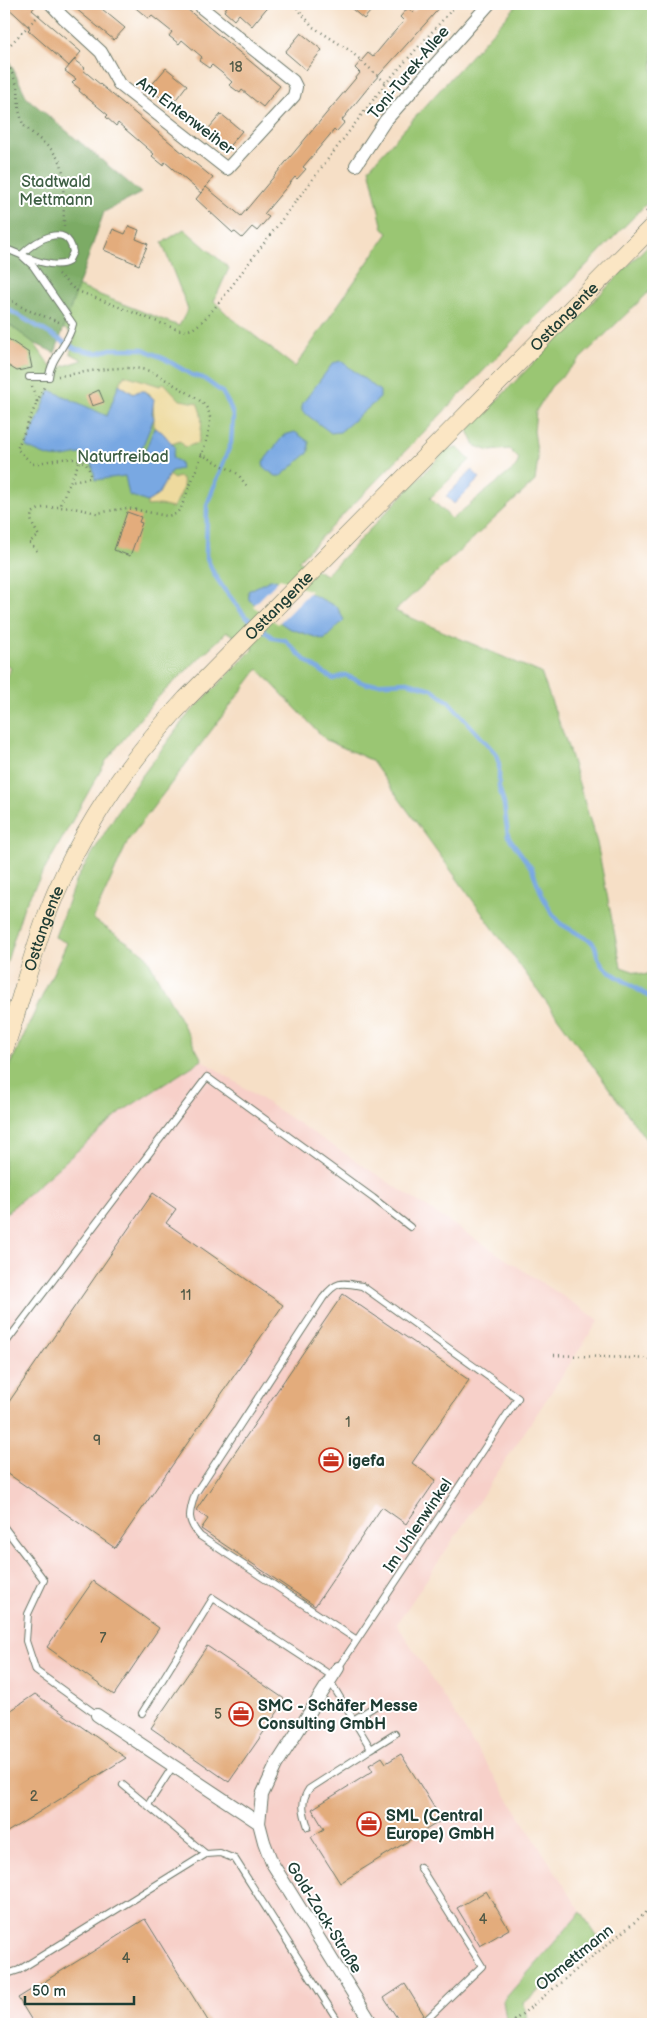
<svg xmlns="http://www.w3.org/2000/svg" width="657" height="2028" viewBox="0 0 657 2028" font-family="'Balsamiq Sans',sans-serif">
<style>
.built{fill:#f7d0c9}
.green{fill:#9ac673;stroke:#5c8254}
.forest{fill:#7bab65;stroke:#4d744c}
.sand{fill:#eeda9e;stroke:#868c69}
.water{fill:#79a8e2;stroke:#4c728b}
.pier{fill:#f6dfc6}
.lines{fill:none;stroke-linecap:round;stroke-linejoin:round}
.stream{stroke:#79a8e2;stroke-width:4.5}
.building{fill:#e3ac7b}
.lane-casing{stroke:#6a7667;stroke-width:8}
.street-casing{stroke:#6a7667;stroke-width:14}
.secondary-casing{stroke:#6a7667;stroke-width:19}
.path{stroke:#6a7667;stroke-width:2.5;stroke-dasharray:1 4;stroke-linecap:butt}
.lane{stroke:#fff;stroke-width:6}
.street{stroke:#fff;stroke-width:12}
.secondary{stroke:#fbe6c4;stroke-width:18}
.labels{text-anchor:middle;stroke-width:4;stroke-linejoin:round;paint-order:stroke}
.number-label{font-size:14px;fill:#505946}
.street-label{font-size:16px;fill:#1f3d34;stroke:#fff}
.park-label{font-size:16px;fill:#3e5f44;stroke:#fff}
.poi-label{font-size:16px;font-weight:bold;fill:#1f3d34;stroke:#fff;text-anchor:start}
</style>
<rect width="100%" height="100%" fill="#fff"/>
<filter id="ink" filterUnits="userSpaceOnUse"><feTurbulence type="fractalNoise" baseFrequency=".02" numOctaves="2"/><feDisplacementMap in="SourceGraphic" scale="10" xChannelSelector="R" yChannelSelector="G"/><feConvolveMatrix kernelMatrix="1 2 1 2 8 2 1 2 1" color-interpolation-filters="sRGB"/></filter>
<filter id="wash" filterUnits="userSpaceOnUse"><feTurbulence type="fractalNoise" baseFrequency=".0096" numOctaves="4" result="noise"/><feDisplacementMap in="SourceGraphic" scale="20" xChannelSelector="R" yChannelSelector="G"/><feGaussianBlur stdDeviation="1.12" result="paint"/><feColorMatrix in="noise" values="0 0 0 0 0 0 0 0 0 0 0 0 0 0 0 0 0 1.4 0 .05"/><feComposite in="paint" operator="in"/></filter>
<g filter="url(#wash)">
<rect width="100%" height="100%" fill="#f6dfc6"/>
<path class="built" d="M202,1060L599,1320L397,1624L581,1912L503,2001L507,2024H4V1215L124,1110Z"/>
<path class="green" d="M518,4H653V197L298,561L326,575L447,449L458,448L470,460L430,498L452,519L516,467L519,459L509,449L490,451L475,446L468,430L653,240V288L551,387L536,411L534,431L538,458L535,481L395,611L541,673L566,741L597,843L621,967L644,975L653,972V1149L371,760L326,740L258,669L129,839L93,919L145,954L202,1060L124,1110L4,1215V1078L67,943L55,937L75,882L127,796L186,717L254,648L227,632L154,701L106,761L24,906L4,971V683L11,668L4,663V321L34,343L50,366L55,369L83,360L70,353L75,335L63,328L77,286L179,326L188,309L162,243L184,229L229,268L214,301L229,316L295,367L388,233L383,229L369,168Z
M581,1912L600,1941L524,2003L528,2024H507L503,2001Z"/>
<path class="forest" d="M4,50L27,98L141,193L104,212L55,353L34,343L4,321Z"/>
<path class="sand" d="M125,375L160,386L164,383L180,400L197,403C204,417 202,428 198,443L185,447L180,441L172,444L162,432L154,428C154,416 154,405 150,394L145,391L134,394L119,384Z
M168,475L174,479L178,477L183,479C185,488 178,501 172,508L160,505L147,506V502L158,495Z"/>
<path class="water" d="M341,361L380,391V398L340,432L331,433L302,411V404L333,363Z
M119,384L133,394L139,391H145L154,399L152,413L154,418L140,453L144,454L154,428L162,432L175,447L172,458L180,462L181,469L171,471L158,495L147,502L129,495L125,476L95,480C90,439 77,460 52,457C44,456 34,450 26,447L50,390L107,416Z
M295,432L309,442V452L281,476H276L264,468L263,462L284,435Z
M472,470L480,478L454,504L446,496Z
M272,579L309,593L337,607L344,620L324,640L288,628L249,600L248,591Z"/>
<path class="pier" d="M280,579L311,591L278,624L253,606Z"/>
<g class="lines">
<path class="stream" d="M4,307L76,349L97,353L111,349H143L165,359L192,375L203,378L222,392L230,406L233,416L231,443L207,505L206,556L214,574L224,589L245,616L255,624
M261,628L273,638L285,640L306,661L333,679L345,675L366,684L407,682L432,689L448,701L496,754L499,764V787L504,804L508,836L532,869L542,895L552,913L561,924L591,941L595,946L598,958L603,966L613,974L653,999"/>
</g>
<g id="blocks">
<path class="building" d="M4,4H37L32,10L81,52L69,66L28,30L30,28Z
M70,4H107L102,9L125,28L114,40Z
M131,4H181L280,86L263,107L242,90L240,93L229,85L232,82L222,73L212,65L209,68L199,61L202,57L182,40L179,44L169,36L172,32L152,16L149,19Z
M226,4H270L252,26L239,14L234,20L224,11L228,5Z
M346,4H377L364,19Z
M422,4H443L372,83L342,120L345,122L336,132L334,130L303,167L306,169L297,179L295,177L264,214L269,217L257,231L252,227L242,238L235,232L233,233L196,199L206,187L241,216L360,73L355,68L368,53L373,57L388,39L404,21L400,17L408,8L413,12Z
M301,33L322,50L306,70L285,52Z
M74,60L85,68L83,70L213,178L201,193L165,162L163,165L152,156L154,154L118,123L116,126L106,117L108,115L79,91L80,89L72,83L76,79L65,71Z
M166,68L187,85L171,106L149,88Z
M221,114L242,131L225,151L204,134Z
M129,226L139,230L136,239L148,244L139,265L104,250L113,229L125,234Z
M4,336L29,353L32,368L17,371L4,363Z
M99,390L104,402L92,406L88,395Z
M127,512L141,517L139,522L142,523L130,556L114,550Z
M153,1193L176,1209L166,1223L283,1305L115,1548L4,1471V1409Z
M343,1294L469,1380L412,1463L436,1480L406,1524L382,1507L315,1606L201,1529L208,1519L196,1510Z
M93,1581L159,1628L114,1695L47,1647Z
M207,1646L286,1700L229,1782L151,1728Z
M35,1694L126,1758L4,1834V1715Z
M401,1754L442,1820L340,1883L311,1837L324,1829L312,1809L373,1771L369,1765L382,1757L386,1763Z
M486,1891L509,1929L480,1946L457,1908Z
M145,1919L210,2024H34L18,1998Z
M405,1984L424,2015L413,2024H401L384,1998Z"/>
</g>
</g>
<g filter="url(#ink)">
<use href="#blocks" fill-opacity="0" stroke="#6a7667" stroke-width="1"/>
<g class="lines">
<g class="lane-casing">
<path id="lane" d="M4,248C19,254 53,271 68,262L73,252C67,220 35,241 21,255
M21,255L33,266L73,324C69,344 50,358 49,377H29
M4,1345L207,1077L373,1198L410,1227
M4,1527L44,1580L28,1614L26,1641L36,1671L97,1715
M338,1668L349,1652L518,1398L362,1286C341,1282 336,1281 323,1298L195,1494C189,1513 186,1520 200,1536L357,1640
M330,1681L371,1749L395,1734
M142,1713L213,1598L332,1676
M353,1720L377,1705
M123,1785L206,1854
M148,1805L173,1766
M308,1827C303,1812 300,1802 309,1789L371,1749
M420,1867L482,1966L422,2024
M4,1975L19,1970L206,1854L220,1853L235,1859L340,2024"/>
</g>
<g class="street-casing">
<path id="street" d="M51,4L63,17L101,52L119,84L227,169L294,96L296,87L293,81L202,8L200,4
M356,165L385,121L489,4
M97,1715L259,1823L264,1842L272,1863L372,2024
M259,1823L262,1795L276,1765L338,1668"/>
</g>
<g class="secondary-casing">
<g id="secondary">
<path id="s1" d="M4,1050C20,1004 31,957 48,912C79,832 128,761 186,699L653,226"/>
</g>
</g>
<path class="path" d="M294,4L313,27L349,50L386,83
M4,51L41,13
M4,55L18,87L19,110L23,125L52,150L61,163L63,173L64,226
M646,212L653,204
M58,274L75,290L176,329C181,330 186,331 192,329C207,321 231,287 242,272L386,83L457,4
M4,296L25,309L59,322
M58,376C84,373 128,362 152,372C164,378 174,385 185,391C196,398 209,404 210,418C211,438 189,487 181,508L176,514L167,516L127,508L97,513L74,508L59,507
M32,386L37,402L17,449L33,464C52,461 91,448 90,478L71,481
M37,402L44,387
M201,454L238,474L248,488
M37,551L29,542L39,536C35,528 29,522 32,513L41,508L59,507L80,460
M554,1355L653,1359
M510,2024L653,1907"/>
<use href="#lane" class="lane"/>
<use href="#street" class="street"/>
<use href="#secondary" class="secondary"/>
</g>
</g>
<defs>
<g id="office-ring" transform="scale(1.25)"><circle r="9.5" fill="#fff" stroke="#c8321e" stroke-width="1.5"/><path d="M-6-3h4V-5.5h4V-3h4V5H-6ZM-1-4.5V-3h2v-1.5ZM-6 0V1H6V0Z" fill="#c8321e"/></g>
</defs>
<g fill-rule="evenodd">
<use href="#office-ring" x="331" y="1460"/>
<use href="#office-ring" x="241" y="1714"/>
<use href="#office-ring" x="369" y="1824"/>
</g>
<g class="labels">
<g class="number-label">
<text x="236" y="72">18</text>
<text x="186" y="1300">11</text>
<text x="348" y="1427">1</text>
<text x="97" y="1445">9</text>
<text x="103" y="1643">7</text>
<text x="218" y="1719">5</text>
<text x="34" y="1801">2</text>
<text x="483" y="1924">4</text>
<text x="126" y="1963">4</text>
</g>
<g class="street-label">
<text transform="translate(408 72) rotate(-50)" y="6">Toni-Turek-Allee</text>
<text transform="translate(186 115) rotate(37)" y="6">Am Entenweiher</text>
<text dy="6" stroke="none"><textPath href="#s1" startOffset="938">Osttangente</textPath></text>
<text dy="6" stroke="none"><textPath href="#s1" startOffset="532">Osttangente</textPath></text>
<text dy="6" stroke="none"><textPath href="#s1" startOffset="128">Osttangente</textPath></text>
<text transform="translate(417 1525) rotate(-56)" y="6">Im Uhlenwinkel</text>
<text transform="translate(325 1917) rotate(58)" y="6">Gold-Zack-Straße</text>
<text transform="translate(574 1957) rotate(-39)" y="6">Obmettmann</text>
</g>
<g class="park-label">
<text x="56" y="187">Stadtwald<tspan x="56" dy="18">Mettmann</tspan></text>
<text x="123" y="462">Naturfreibad</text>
</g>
<g class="poi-label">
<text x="348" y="1466">igefa</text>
<text x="258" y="1711">SMC - Schäfer Messe<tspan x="258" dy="18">Consulting GmbH</tspan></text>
<text x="386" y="1821">SML (Central<tspan x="386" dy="18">Europe) GmbH</tspan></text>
</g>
</g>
<rect width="657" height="2028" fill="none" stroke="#fff" stroke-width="20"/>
<path d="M25 1996v8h109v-8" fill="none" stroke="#1f3d34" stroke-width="2.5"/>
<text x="32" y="1996" font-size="15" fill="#1f3d34" stroke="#ffffff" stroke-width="4" paint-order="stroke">50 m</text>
</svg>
